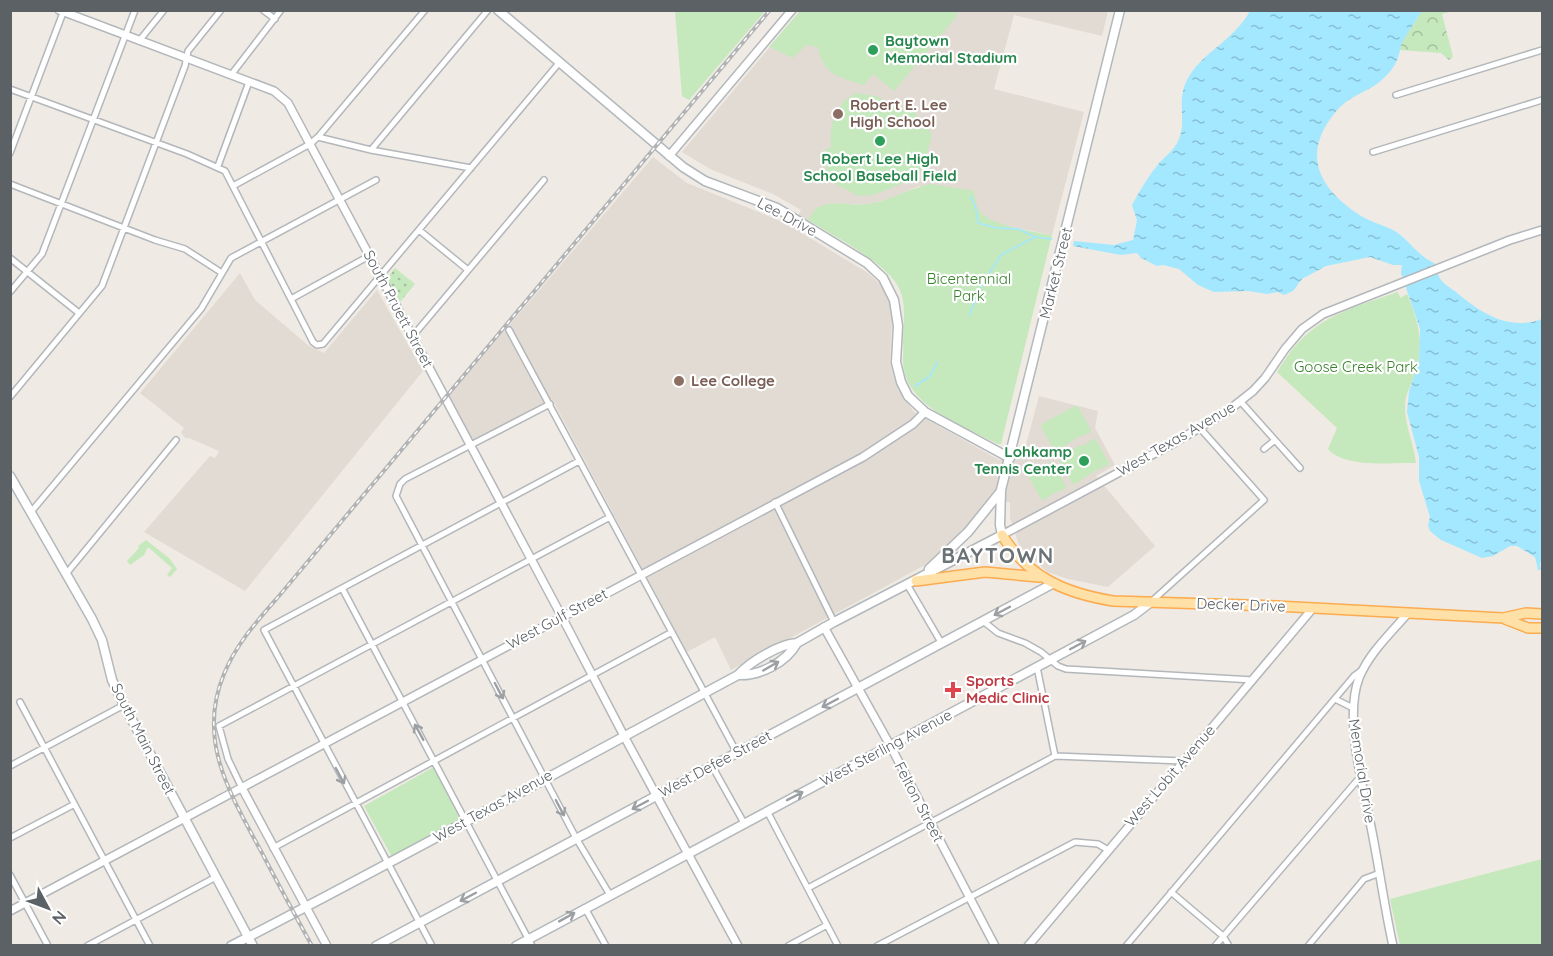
<svg xmlns="http://www.w3.org/2000/svg" width="1553" height="956" viewBox="0 0 1553 956" font-family="Quicksand,sans-serif">
<style>
.education{fill:#e1dbd3}
.grass{fill:url(#grass-dots)}
.forest{fill:url(#forest-crowns)}
.park{fill:#c5e8bd}
.water{fill:url(#water-ripples)}
.lines{fill:none;stroke-linecap:round;stroke-linejoin:round}
.stream{stroke:#a3e8ff;stroke-width:1.5}
.minor-casing{stroke:#b3b7bb;stroke-width:8}
.tertiary-casing{stroke:#b3b7bb;stroke-width:10}
.secondary-casing{stroke:#b2b8bc;stroke-width:11}
.primary-casing{stroke:#fcab4f;stroke-width:12}
.minor{stroke:#fff;stroke-width:5}
.tertiary{stroke:#fff;stroke-width:7}
.secondary{stroke:#fff;stroke-width:8}
.primary{stroke:#ffe1a8;stroke-width:9}
.rail-casing{stroke:#b2b3b4;stroke-width:4}
.rail{stroke:#fff;stroke-width:1.5;stroke-dasharray:4.5;stroke-linecap:butt}
.oneway{stroke:#9da0a3}
.leisure-dot{fill:#2e9e5b;stroke:#fff;stroke-width:2}
.education-dot{fill:#8d6e63;stroke:#fff;stroke-width:2}
.health-dot{fill:#e0444e;stroke:#fff;stroke-width:2}
.labels{text-anchor:middle;stroke-width:4.5;stroke-linejoin:round;paint-order:stroke}
.leisure-label{font-size:15px;font-weight:bold;fill:#27864d;stroke:#fff;text-anchor:start}
.education-label{font-size:15px;font-weight:bold;fill:#785e54;stroke:#fff;text-anchor:start}
.street-label{font-size:15px;fill:#5b6165;stroke:#fff}
.park-label{font-size:15px;fill:#39822d;stroke:#fff}
.health-label{font-size:15px;font-weight:bold;fill:#be3a42;stroke:#fff;text-anchor:start}
.district-label{font-size:21px;font-weight:bold;letter-spacing:1.5px;fill:#6c7377;stroke:#fff}
</style>
<defs>
<pattern id="grass-dots" width="8" height="8" patternUnits="userSpaceOnUse" patternTransform="scale(1.5)"><rect width="8" height="8" fill="#c5e8bd"/><path d="M2 2h.1M6 6h.1" fill="none" stroke="#a3bf9d" stroke-width="1.8" stroke-linecap="round"/></pattern>
<pattern id="forest-crowns" width="20" height="18" patternUnits="userSpaceOnUse" patternTransform="scale(1.5)"><rect width="20" height="18" fill="#c5e8bd"/><path d="M2 6a3 3 0 1 1 6 0M12 15a3 3 0 1 1 6 0" fill="none" stroke="#a3bf9d"/></pattern>
<pattern id="water-ripples" width="26" height="14" patternUnits="userSpaceOnUse" patternTransform="scale(1.5)"><rect width="26" height="14" fill="#a3e8ff"/><path d="M2 4q2-2 4 0t4 0M15 11q2-2 4 0t4 0" fill="none" stroke="#88bfd2"/></pattern>
</defs>
<rect width="100%" height="100%" fill="#efeae3"/>
<path class="education" d="M800,11H1108L1102,36L1014,15L994,89L1084,112L1052,235L998,224L985,217L979,211L919,186L892,198L866,205L832,203L816,209L800,232L868,273L879,283L889,297L892,319L890,360L893,374L898,389L914,412L999,460L1023,456L1039,396L1098,411L1095,428L1115,465L1096,476L1155,546L1108,587L1068,579L1047,572L1019,545L1010,518V502H985L967,528L945,550L925,565L731,670L715,637L687,652L552,399L472,442L448,397L653,157L687,183L778,220L792,228L801,210L773,194L710,169L682,152Z
M240,273L255,300L309,346L324,353L377,290L423,371L245,591L144,532L210,456L215,458L219,451L189,438H185L181,432L184,428L140,393Z"/>
<path class="grass" d="M395,268L415,284L400,302L387,278Z"/>
<path class="forest" d="M1422,11H1453L1442,14L1453,57L1449,60L1441,53L1400,50L1401,43Z"/>
<path class="park" d="M675,11H765L689,100L682,96Z
M800,11L957,10V16L894,91L873,74L864,85C839,77 823,75 818,47L806,45L793,58L769,47Z
M857,93L876,96L906,112L911,108L932,134L923,169L905,182L889,189L873,195L859,196L826,179V148H831C829,127 835,101 857,93Z
M931,184L974,191C975,197 976,205 979,210C987,225 1036,232 1052,235L1001,444H998C967,428 911,408 904,370C902,361 904,351 903,342C903,324 907,305 899,288C887,263 832,235 808,220C811,216 813,211 817,208C833,198 851,207 868,204C890,201 909,188 931,184Z
M1397,292L1401,298L1407,294C1417,317 1424,342 1417,367C1414,381 1404,393 1405,408C1405,426 1414,444 1416,463C1391,462 1346,469 1328,449L1337,428L1277,372C1284,361 1291,350 1300,341C1326,313 1363,305 1397,292Z
M1075,406L1078,407L1091,430L1090,433L1078,437L1057,451L1054,450L1041,427L1042,424Z
M1093,439L1096,440L1109,463L1107,466L1096,470L1075,484L1072,483L1059,460L1060,457L1080,445L1083,446Z
M1050,462L1053,463L1066,486L1065,489L1054,493L1044,500L1041,499L1028,476L1029,473L1040,469Z
M146,540L169,558L177,569L170,577L167,575L172,568L148,547L144,555L130,565L127,561L139,548L138,546Z
M434,767L462,818L392,857L364,806Z
M1542,859V945H1400L1390,899Z"/>
<path class="water" d="M1250,11H1422C1416,21 1409,30 1403,41C1400,45 1401,50 1399,54C1397,63 1391,71 1385,77C1372,91 1352,94 1339,108C1302,149 1314,185 1358,214C1368,221 1380,224 1391,229C1408,237 1416,255 1434,263C1436,268 1438,276 1441,280C1445,285 1452,289 1456,292C1482,314 1509,331 1542,319V561L1540,563L1541,570H1538L1535,557L1517,546H1510L1493,556L1482,558L1441,540L1430,531L1428,525L1430,517L1419,481V457L1407,412L1409,391L1419,361L1420,329L1401,273L1402,265H1393L1370,257L1326,266L1302,279L1293,291L1284,295L1278,292L1267,294L1248,291L1214,292L1198,285L1179,269L1163,265L1157,266L1141,258L1137,253L1121,255L1073,246L1074,241L1114,245L1133,240L1137,220L1132,205C1140,190 1149,175 1160,162C1166,156 1175,149 1178,141C1188,122 1175,101 1188,78C1204,51 1233,41 1250,11Z"/>
<g class="lines">
<path class="stream" d="M971,196L976,209L978,223L997,228L1019,229L1035,237
M969,316L981,286L1001,255L1035,237L1052,239
M915,386L929,377L938,362"/>
<g class="minor-casing">
<path id="minor" d="M263,10L275,19
M139,41L164,10
M231,75L281,10
M10,89L187,154L225,171L313,342L317,345L323,344L559,63
M1396,95L1542,50
M318,137L371,150L471,168
M371,150L488,10
M1373,152L1542,100
M10,153L64,10
M218,166L249,82
M10,184L155,240L185,249L222,273
M233,186L310,144L318,137L425,10
M419,230L468,270
M10,258L79,313
M10,292L42,254L135,10
M291,299L369,256
M509,330L737,753
M412,337L544,180
M10,397L102,286L185,66L188,51L221,10
M1241,402L1300,468
M550,404L405,479L400,484L396,496L576,838L610,895
M1264,449L1275,440
M775,502L834,622
M31,512L201,309L231,258L376,180
M66,574L176,440
M908,586L942,644
M342,588L532,946
M1152,601L1264,500L1199,427
M983,621L998,633L1025,643L1041,652L1058,666L1066,669L1253,680
M1037,667L1055,756
M1335,699L1353,708
M20,702L150,946
M10,766L124,705
M712,766L744,823
M242,788L228,759L219,726L610,517
M767,811L838,946
M10,838L73,805
M273,848L672,632
M10,875L48,946
M808,888L1055,756L1183,761
M1171,892L1223,936L1229,946
M585,908L606,946
M87,946L216,877
M432,946L264,630L579,461
M788,946L827,925
M877,946L1075,842L1098,844L1108,850
M1126,946L1354,676L1362,670
M1215,946L1361,776
M1308,946L1364,879L1380,873"/>
</g>
<g class="tertiary-casing">
<path id="tertiary" d="M59,10L274,91L288,103L562,617L624,736L738,946
M669,156L792,10
M1002,535L1174,443L1229,410L1253,391L1265,378L1285,349L1302,329L1323,314L1510,240L1542,230
M824,627L891,747L995,946
M242,788L327,946
M10,911L863,457L913,424L925,412
M1028,946L1313,608
M1393,946C1385,910 1380,873 1373,837C1365,793 1343,720 1359,678C1369,653 1391,633 1408,613"/>
</g>
<g class="secondary-casing">
<path id="secondary" d="M498,10L683,167L705,181L777,208L867,263L883,278L894,300L898,326L896,362L901,382L908,396L925,412L1010,458
M10,476L92,619L102,640L112,680L124,705L253,946
M929,569L968,532L1001,491
M738,675C759,676 786,663 797,643
M231,946C401,858 569,766 738,675C750,662 779,644 797,643L834,622L1002,535L1000,525L1001,490L1120,10
M376,946L1054,583
M516,946L1134,615L1151,602"/>
</g>
<g class="primary-casing">
<path id="primary" d="M1002,535C1029,578 1065,593 1113,601L1276,606L1503,618L1526,613L1542,614
M916,581L985,572L1039,577
M1505,619L1528,628H1542"/>
</g>
<use href="#minor" class="minor"/>
<use href="#tertiary" class="tertiary"/>
<use href="#secondary" class="secondary"/>
<use href="#primary" class="primary"/>
<g class="rail-casing">
<path id="rail" d="M312,946C295,915 278,884 262,853C231,795 196,741 224,674C236,644 258,620 279,596L770,10"/>
</g>
<use href="#rail" class="rail"/>
</g>
<defs><path id="oneway-shaft" d="M-6 0H5M1.5-3L5.5 0L1.5 3" fill="none" stroke-width="1.6" stroke-linecap="round" stroke-linejoin="round" transform="scale(1.5)"/></defs>
<g class="oneway">
<use href="#oneway-shaft" transform="translate(1002 611) rotate(152)"/>
<use href="#oneway-shaft" transform="translate(1078 645) rotate(-28)"/>
<use href="#oneway-shaft" transform="translate(771 666) rotate(-30)"/>
<use href="#oneway-shaft" transform="translate(499 691) rotate(62)"/>
<use href="#oneway-shaft" transform="translate(830 703) rotate(152)"/>
<use href="#oneway-shaft" transform="translate(419 732) rotate(-119)"/>
<use href="#oneway-shaft" transform="translate(340 776) rotate(62)"/>
<use href="#oneway-shaft" transform="translate(795 796) rotate(-27)"/>
<use href="#oneway-shaft" transform="translate(640 805) rotate(152)"/>
<use href="#oneway-shaft" transform="translate(560 808) rotate(62)"/>
<use href="#oneway-shaft" transform="translate(468 897) rotate(152)"/>
<use href="#oneway-shaft" transform="translate(567 917) rotate(-29)"/>
</g>
<g class="leisure-dot">
<circle cx="873" cy="50" r="6"/>
<circle cx="880" cy="141" r="6"/>
<circle cx="1084" cy="461" r="6"/>
</g>
<g class="education-dot">
<circle cx="838" cy="114" r="6"/>
<circle cx="679" cy="381" r="6"/>
</g>
<path class="health-dot" d="M950 681h6v6h6v6h-6v6h-6v-6h-6v-6h6z"/>
<g class="labels">
<g class="leisure-label">
<text x="885" y="46">Baytown<tspan x="885" dy="17">Memorial Stadium</tspan></text>
<text x="880" y="164" text-anchor="middle">Robert Lee High<tspan x="880" dy="17">School Baseball Field</tspan></text>
<text x="1072" y="457" text-anchor="end">Lohkamp<tspan x="1072" dy="17">Tennis Center</tspan></text>
</g>
<g class="education-label">
<text x="850" y="110">Robert E. Lee<tspan x="850" dy="17">High School</tspan></text>
<text x="691" y="386">Lee College</text>
</g>
<g class="street-label">
<text transform="translate(787 217) rotate(28)" y="5">Lee Drive</text>
<text transform="translate(1056 273) rotate(-76)" y="5">Market Street</text>
<text transform="translate(398 309) rotate(62)" y="5">South Pruett Street</text>
<text transform="translate(1176 439) rotate(-30)" y="5">West Texas Avenue</text>
<text transform="translate(1241 605) rotate(2)" y="5">Decker Drive</text>
<text transform="translate(557 619) rotate(-28)" y="5">West Gulf Street</text>
<text transform="translate(143 739) rotate(63)" y="5">South Main Street</text>
<text transform="translate(886 748) rotate(-28)" y="5">West Sterling Avenue</text>
<text transform="translate(715 764) rotate(-28)" y="5">West Defee Street</text>
<text transform="translate(1362 771) rotate(81)" y="5">Memorial Drive</text>
<text transform="translate(1170 776) rotate(-49)" y="5">West Lobit Avenue</text>
<text transform="translate(919 802) rotate(62)" y="5">Felton Street</text>
<text transform="translate(493 806) rotate(-29)" y="5">West Texas Avenue</text>
</g>
<g class="park-label">
<text x="969" y="284">Bicentennial<tspan x="969" dy="17">Park</tspan></text>
<text x="1356" y="372">Goose Creek Park</text>
</g>
<g class="health-label">
<text x="966" y="686">Sports<tspan x="966" dy="17">Medic Clinic</tspan></text>
</g>
<g class="district-label">
<text x="998" y="563">BAYTOWN</text>
</g>
</g>
<rect width="1553" height="956" fill="none" stroke="#5b6165" stroke-width="24"/>
<g transform="translate(48 908) rotate(131)" stroke="#ffffff" stroke-width="4.5" paint-order="stroke">
<path d="M0-4.5L10 22L0 15L-10 22Z" fill="#5b6165"/>
<text y="-9" font-size="16" font-weight="bold" text-anchor="middle" fill="#5b6165">N</text>
</g>
</svg>
